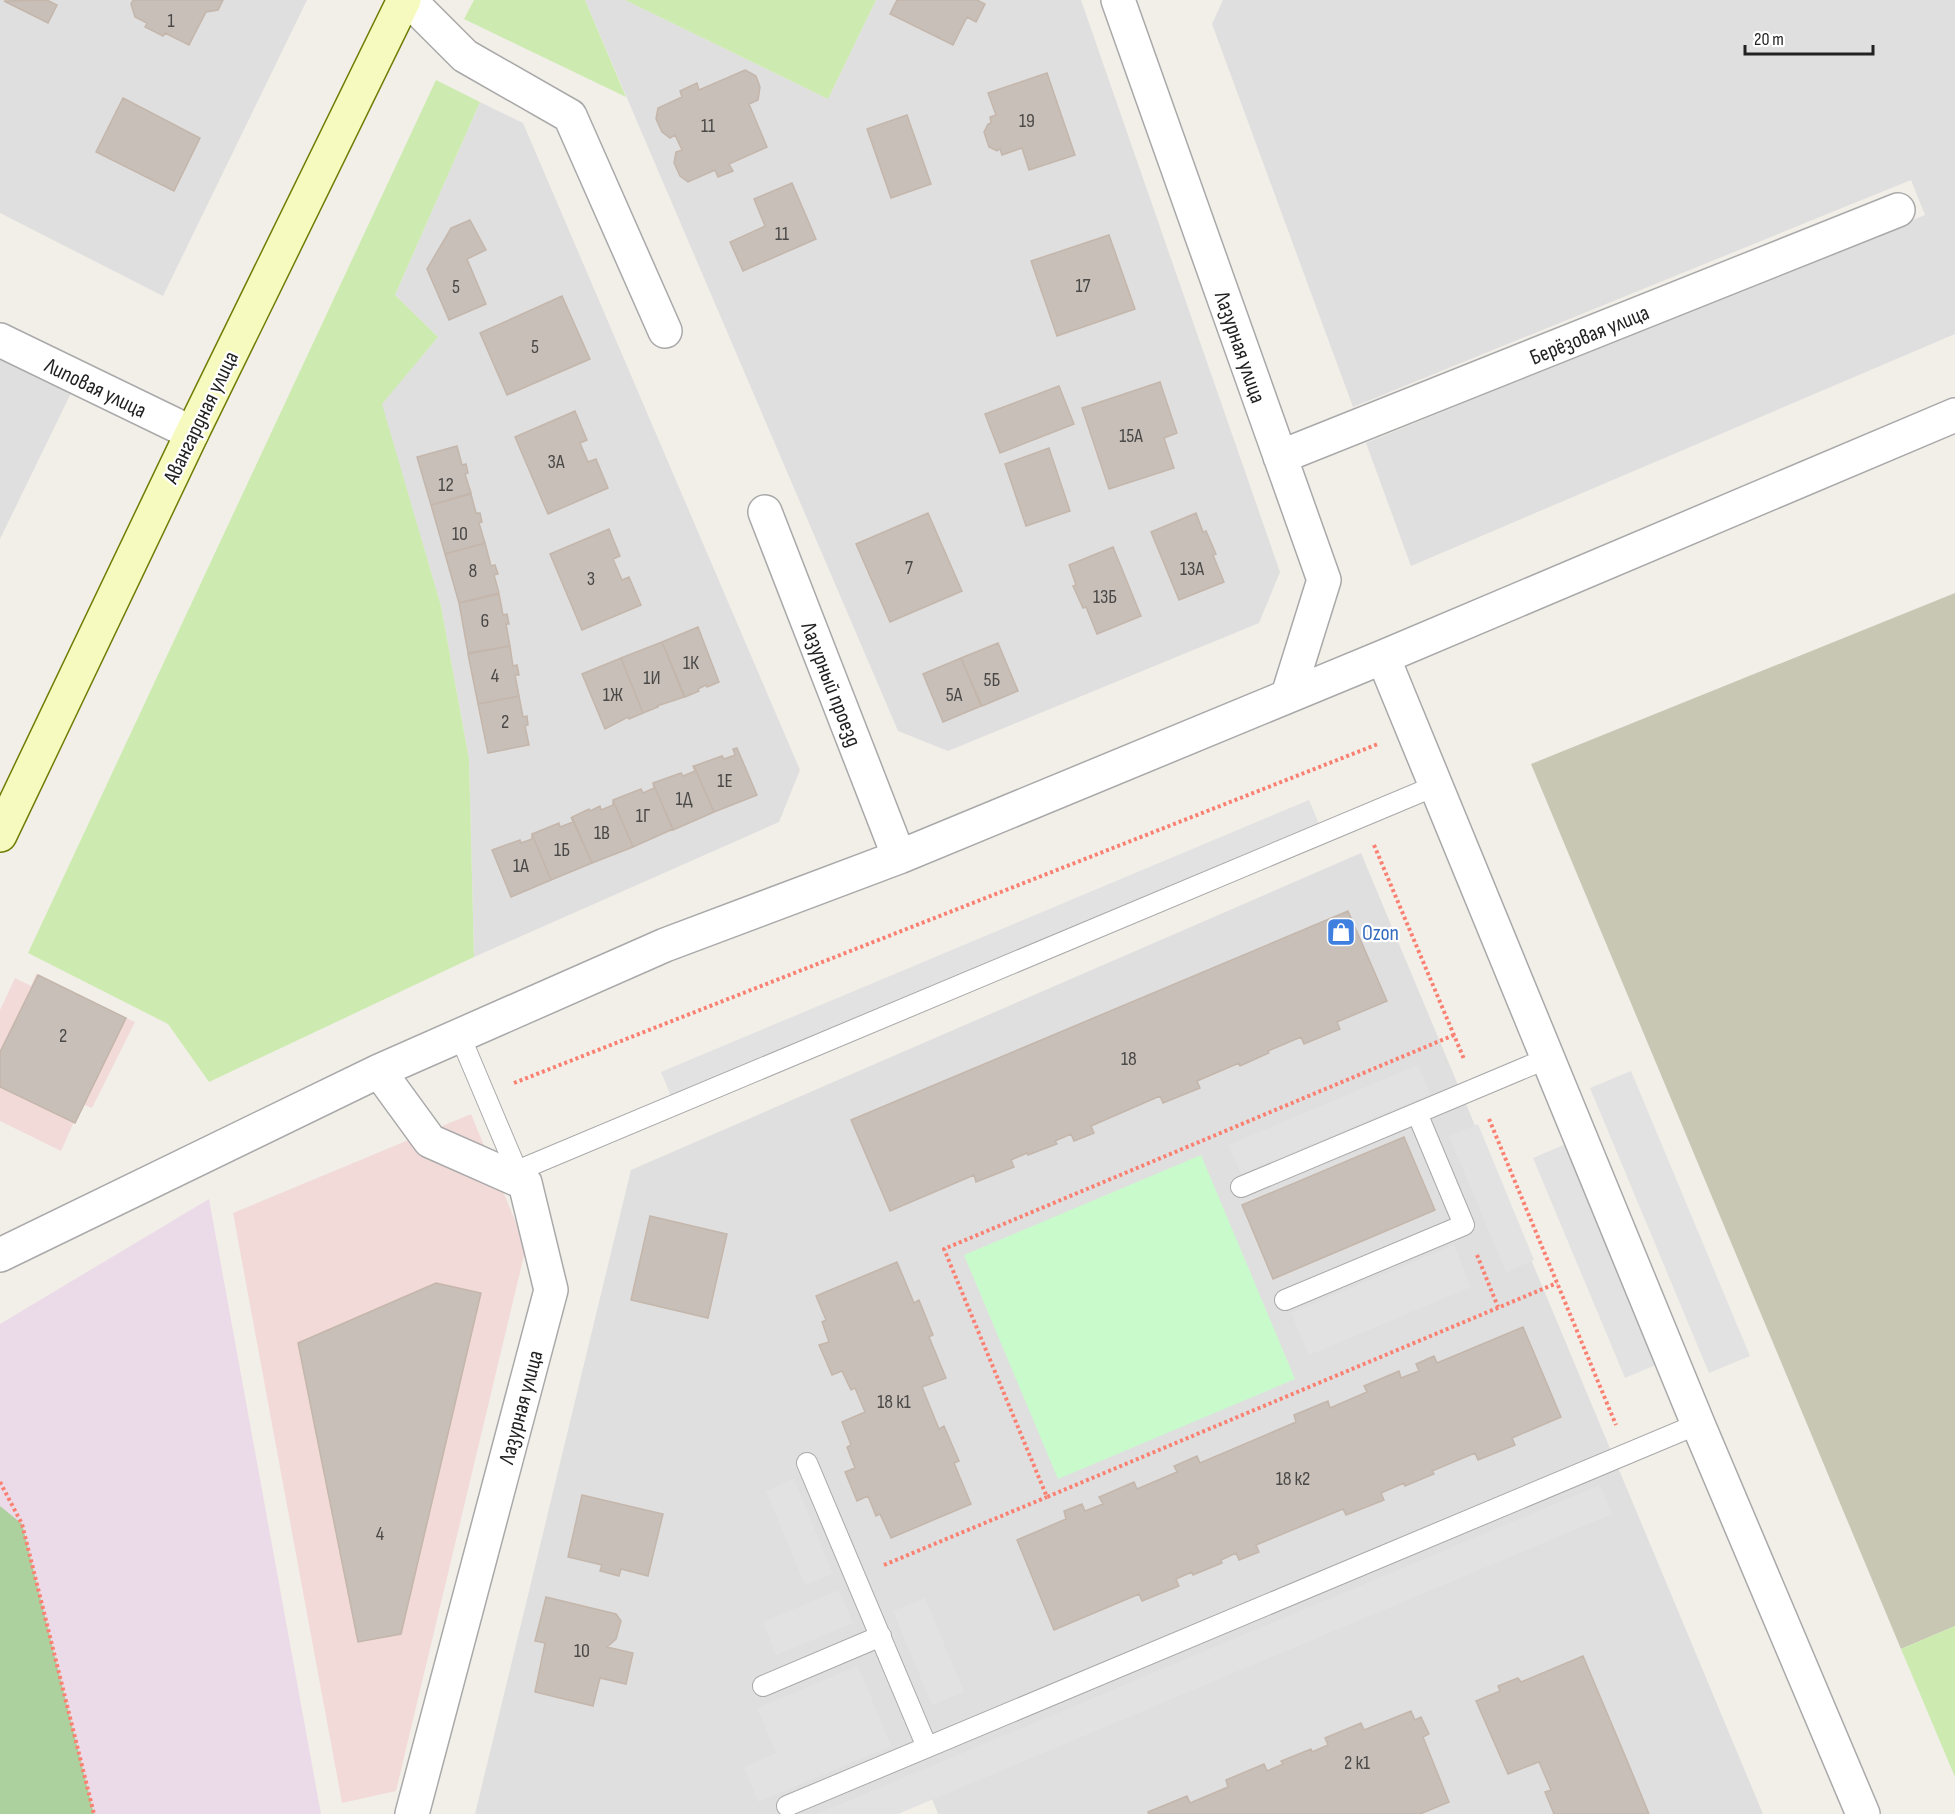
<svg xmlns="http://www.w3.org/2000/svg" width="1955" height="1814" viewBox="0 0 1955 1814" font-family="'Sofia Sans Condensed',sans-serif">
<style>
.residential{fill:#e0dfdf}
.commercial{fill:#f2dad9}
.industrial{fill:#ebdbe8}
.construction{fill:#c7c7b4}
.grass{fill:#cdebb0}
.forest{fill:#add19e}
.park{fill:#c8facc}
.parking{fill:#e2e2e2}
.building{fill:#c7bfb8;stroke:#c4b6ab;stroke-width:1.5}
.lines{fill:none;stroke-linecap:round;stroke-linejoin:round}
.lane-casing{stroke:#a9a9a9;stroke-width:22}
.street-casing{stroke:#a9a9a9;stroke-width:36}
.secondary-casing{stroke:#707d05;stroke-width:36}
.path{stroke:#fa8072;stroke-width:4;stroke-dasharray:3 3;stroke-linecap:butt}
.lane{stroke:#fff;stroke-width:20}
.street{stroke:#fff;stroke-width:33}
.secondary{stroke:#f7fabf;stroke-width:33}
.labels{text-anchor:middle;stroke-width:4.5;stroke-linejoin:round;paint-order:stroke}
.number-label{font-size:20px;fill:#4b4948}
.street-label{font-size:22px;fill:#222;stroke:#fff}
.shop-label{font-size:22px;fill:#366cbe;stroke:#fff;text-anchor:start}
</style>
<rect width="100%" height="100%" fill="#f2efe9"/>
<path class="residential" d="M0,0H307L163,296L0,213Z
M585,0H625L828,99L876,0H1081L1280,572L1259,623L948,751L898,731Z
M1223,0H1955V334L1411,566L1366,443L1925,215L1911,180L1353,407L1212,24Z
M480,102L523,123L800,770L779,822L474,957L469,759L441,606L381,404L438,337L395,295Z
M0,351L74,387L0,539Z
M1361,853L1763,1814H938L932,1799L892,1814H475L631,1170Z"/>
<path class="commercial" d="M36,974L135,1022L92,1108L82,1104L61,1151L0,1121V1010L15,978L31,986Z
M471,1114L526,1247L396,1791L342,1803L233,1213Z"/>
<path class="industrial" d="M209,1199L321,1814H0V1324Z"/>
<path class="construction" d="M1955,593V1626L1901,1649L1531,764Z"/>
<path class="grass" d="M474,0H585L626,97L464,19Z
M625,0H876L828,99Z
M436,80L480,102L395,295L438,337L382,404L441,606L469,759L474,957L209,1082L168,1024L28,953Z
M1955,1626V1777L1901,1649Z"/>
<path class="forest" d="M0,1506L22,1524L94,1814H0Z"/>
<path class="park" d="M1201,1155L1295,1379L1058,1479L964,1255Z"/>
<path class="parking" d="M1309,800L1321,829L673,1101L661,1072Z
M1418,1065L1430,1094L1241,1174L1228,1145Z
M1631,1071L1750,1356L1709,1373L1590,1088Z
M1478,1124L1534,1260L1506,1272L1449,1136Z
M1566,1144L1658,1364L1625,1378L1533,1158Z
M1454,1245L1471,1287L1309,1355L1291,1313Z
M794,1479L833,1574L805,1585L766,1491Z
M1600,1485L1612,1514L898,1814H817Z
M839,1590L853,1623L776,1655L763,1622Z
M925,1598L964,1692L932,1705L893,1611Z
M858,1666L891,1746L758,1802L744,1767L776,1753L757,1708Z"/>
<path class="building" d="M47,0L57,5L48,23L4,1Z
M133,0H223L218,10L206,12L189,45L165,33L163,36L145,27L147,23L135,17L131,4Z
M897,0H977L985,4L976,22L967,17L953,45L890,14Z
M745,70L756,76L760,87L758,100L749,104L767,147L729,164L733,171L718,177L715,170L688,182L680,176L674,163L676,152L682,150L675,135L670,138L662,132L656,119L658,108L682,97L680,91L697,83L699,90Z
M1047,73L1075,155L1029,170L1022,148L1002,155L1000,149L997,151L989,147L984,132L988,124L991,123L990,117L996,115L988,93Z
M123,98L200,138L174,191L96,152Z
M907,115L931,184L891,198L867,129Z
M792,183L816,239L743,271L730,242L765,226L754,199Z
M470,220L486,250L467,259L486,304L449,320L427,269L451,228Z
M1109,235L1135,309L1057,336L1031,261Z
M562,296L590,359L507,395L480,333Z
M1160,382L1177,433L1164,438L1174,468L1109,489L1082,408Z
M1059,386L1074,424L1000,453L985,414Z
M575,411L587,440L580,443L588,462L596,459L608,488L548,514L515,437Z
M457,446L462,465L466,464L468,473L465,474L471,493L431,505L417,457Z
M1049,448L1070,511L1026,526L1005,464Z
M471,494L476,513H480L482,522L479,523L485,543L445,554L431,505Z
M928,513L962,591L890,622L856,544Z
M1196,513L1203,532L1206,531L1216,554L1213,555L1224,582L1179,600L1151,532Z
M609,529L620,556L613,559L622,580L629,577L641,605L582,630L550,554Z
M485,543L491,566L495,565L498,574L494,575L499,593L459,603L445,554Z
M1113,547L1141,616L1097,634L1086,607L1083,608L1073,586L1076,585L1069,565Z
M499,594L503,615L507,614L509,624H506L510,646L468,653L459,603Z
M698,627L719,682L707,687L706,685L698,689L699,691L685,697L662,642Z
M662,642L684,697L657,706L658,707L643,713L621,658Z
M998,643L1018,691L982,706L961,658Z
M510,646L513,666L517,665L519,675H515L519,696L478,704L468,654Z
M621,658L643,713L629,719L628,717L605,729L582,674Z
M961,658L981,706L943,722L923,674Z
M519,696L523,717L527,716L528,725L525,726L529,745L488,753L478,704Z
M737,748L757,795L714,812L694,766L722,756L724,759L735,755L733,749Z
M693,766H694L714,812L673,830L653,783L681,773L683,776L695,771Z
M653,783L673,829L633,847L613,800L641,789L643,793L654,788Z
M613,800L633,847L592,863L572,817L589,809L590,811L600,806L601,810L613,805Z
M571,817L592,863L551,880L532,834L559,823L560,827L573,822Z
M532,834L551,880L511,897L492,850L520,840L521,843L532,839Z
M1348,911L1387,1001L1337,1022L1340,1029L1304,1044L1301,1037L1268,1051L1269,1053L1240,1066L1239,1063L1197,1081L1200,1088L1163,1103L1160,1096L1091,1126L1094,1133L1074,1141L1071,1134L1055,1141L1057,1144L1028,1155L1027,1153L1011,1160L1014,1167L976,1182L974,1175L890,1211L851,1120Z
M38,975L126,1018L75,1123L0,1087V1052Z
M1404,1137L1435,1210L1273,1279L1242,1205Z
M650,1216L727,1234L708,1318L631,1300Z
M897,1262L914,1303L919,1300L933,1335L929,1337L946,1378L922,1387L939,1429L944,1426L959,1461L954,1463L971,1504L891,1538L880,1514L876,1516L868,1496L857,1501L845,1472L855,1468L847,1447L851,1445L842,1422L865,1412L855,1388L851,1390L842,1371L832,1375L819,1345L829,1342L822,1322L826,1320L816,1296Z
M436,1283L481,1293L401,1634L358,1642L298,1343Z
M1523,1327L1561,1417L1512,1438L1515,1445L1478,1460L1475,1453L1432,1471L1434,1474L1405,1486L1404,1483L1381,1493L1384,1500L1346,1515L1343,1509L1256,1545L1259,1552L1239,1560L1236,1553L1221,1560L1222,1563L1193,1575L1192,1572L1176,1579L1179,1586L1142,1601L1139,1594L1054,1630L1017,1540L1066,1519L1064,1511L1082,1504L1085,1511L1103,1504L1099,1497L1134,1482L1137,1489L1177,1472L1174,1466L1197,1456L1200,1463L1296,1422L1294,1415L1328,1401L1330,1408L1367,1392L1364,1386L1399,1371L1401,1378L1419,1371L1416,1364L1434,1356L1437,1363Z
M582,1495L663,1514L648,1576L621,1569L619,1576L600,1571L602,1565L568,1557Z
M546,1597L616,1614L621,1621L616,1639L607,1647L633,1653L626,1684L600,1678L593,1706L535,1692L545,1643L535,1641Z
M1583,1656L1626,1758L1649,1814H1554L1545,1792L1551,1790L1539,1762L1508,1774L1476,1701L1500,1691L1498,1686L1518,1678L1521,1682Z
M1411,1711L1415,1720L1421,1717L1429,1734L1423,1737L1449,1802L1420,1814H1149L1148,1812L1187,1796L1190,1803L1228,1787L1226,1780L1264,1764L1267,1771L1283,1764L1281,1761L1311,1749L1312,1752L1328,1745L1325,1738L1361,1723L1364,1730Z"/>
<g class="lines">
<g class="lane-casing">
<path id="lane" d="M460,1036L517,1171L1435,786
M1241,1187L1548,1058
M1285,1300L1464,1225L1417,1113
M807,1463L927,1747
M763,1686L881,1636
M787,1806L1698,1424"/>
</g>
<g class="street-casing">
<path id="street" d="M409,0L465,56L570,116L665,331
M1118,0L1324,580L1288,695
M0,340L192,433
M1280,457L1898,210
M765,512L899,857
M1383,657L1698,1424L1863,1814
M379,1071L430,1141L525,1183L551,1290L412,1814
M0,1255L379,1071L665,945L899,857L1383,657L1955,415"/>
</g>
<g class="secondary-casing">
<path id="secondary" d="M0,835L192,433L404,0"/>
</g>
<path class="path" d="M1374,845L1464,1059
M1454,1035L944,1249L1047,1497L1557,1283
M514,1083L1378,744
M1489,1119L1616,1425
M1477,1255L1498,1307
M0,1482L22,1524L94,1814
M884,1565L1047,1497"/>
<use href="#lane" class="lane"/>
<use href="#street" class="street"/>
<use href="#secondary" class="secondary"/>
</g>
<defs>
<g id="shop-square" transform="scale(1.5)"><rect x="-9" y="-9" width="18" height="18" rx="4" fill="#3f7fe0" stroke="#fff"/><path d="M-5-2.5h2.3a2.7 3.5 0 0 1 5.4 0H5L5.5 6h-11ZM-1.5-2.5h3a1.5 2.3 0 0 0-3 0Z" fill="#fff"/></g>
</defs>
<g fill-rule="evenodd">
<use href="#shop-square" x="1341" y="932"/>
</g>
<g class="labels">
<g class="number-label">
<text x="171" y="27">1</text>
<text x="1027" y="127">19</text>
<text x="708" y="132">11</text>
<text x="782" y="240">11</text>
<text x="1083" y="292">17</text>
<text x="456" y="293">5</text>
<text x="535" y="353">5</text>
<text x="1131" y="442">15А</text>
<text x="556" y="468">3А</text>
<text x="446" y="491">12</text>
<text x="460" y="540">10</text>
<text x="909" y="574">7</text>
<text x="1192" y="575">13А</text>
<text x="473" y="577">8</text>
<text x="591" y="585">3</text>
<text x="1105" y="603">13Б</text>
<text x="485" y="627">6</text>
<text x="691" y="669">1К</text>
<text x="495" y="682">4</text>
<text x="652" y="684">1И</text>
<text x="992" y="686">5Б</text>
<text x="613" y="701">1Ж</text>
<text x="954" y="701">5А</text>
<text x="505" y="728">2</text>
<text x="725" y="787">1Е</text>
<text x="684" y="805">1Д</text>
<text x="643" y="822">1Г</text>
<text x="602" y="839">1В</text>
<text x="562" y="856">1Б</text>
<text x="521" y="872">1А</text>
<text x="63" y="1042">2</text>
<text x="1129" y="1065">18</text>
<text x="894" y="1408">18 к1</text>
<text x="1293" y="1485">18 к2</text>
<text x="380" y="1540">4</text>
<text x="582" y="1657">10</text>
<text x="1357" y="1769">2 к1</text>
</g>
<g class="street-label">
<text transform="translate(1589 334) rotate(-22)" y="8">Берёзовая улица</text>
<text transform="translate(1241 347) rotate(71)" y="8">Лазурная улица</text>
<text transform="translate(96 387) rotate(26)" y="8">Липовая улица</text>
<text transform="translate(200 417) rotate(-64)" y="8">Авангардная улица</text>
<text transform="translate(832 684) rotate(69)" y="8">Лазурный проезд</text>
<text transform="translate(520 1407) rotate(-75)" y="8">Лазурная улица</text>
</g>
<g class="shop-label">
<text x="1362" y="940">Ozon</text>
</g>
</g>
<path d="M1745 45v9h128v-9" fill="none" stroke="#222222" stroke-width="3"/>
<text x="1754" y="45" font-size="18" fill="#222222" stroke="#ffffff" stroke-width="4.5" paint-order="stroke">20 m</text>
</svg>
